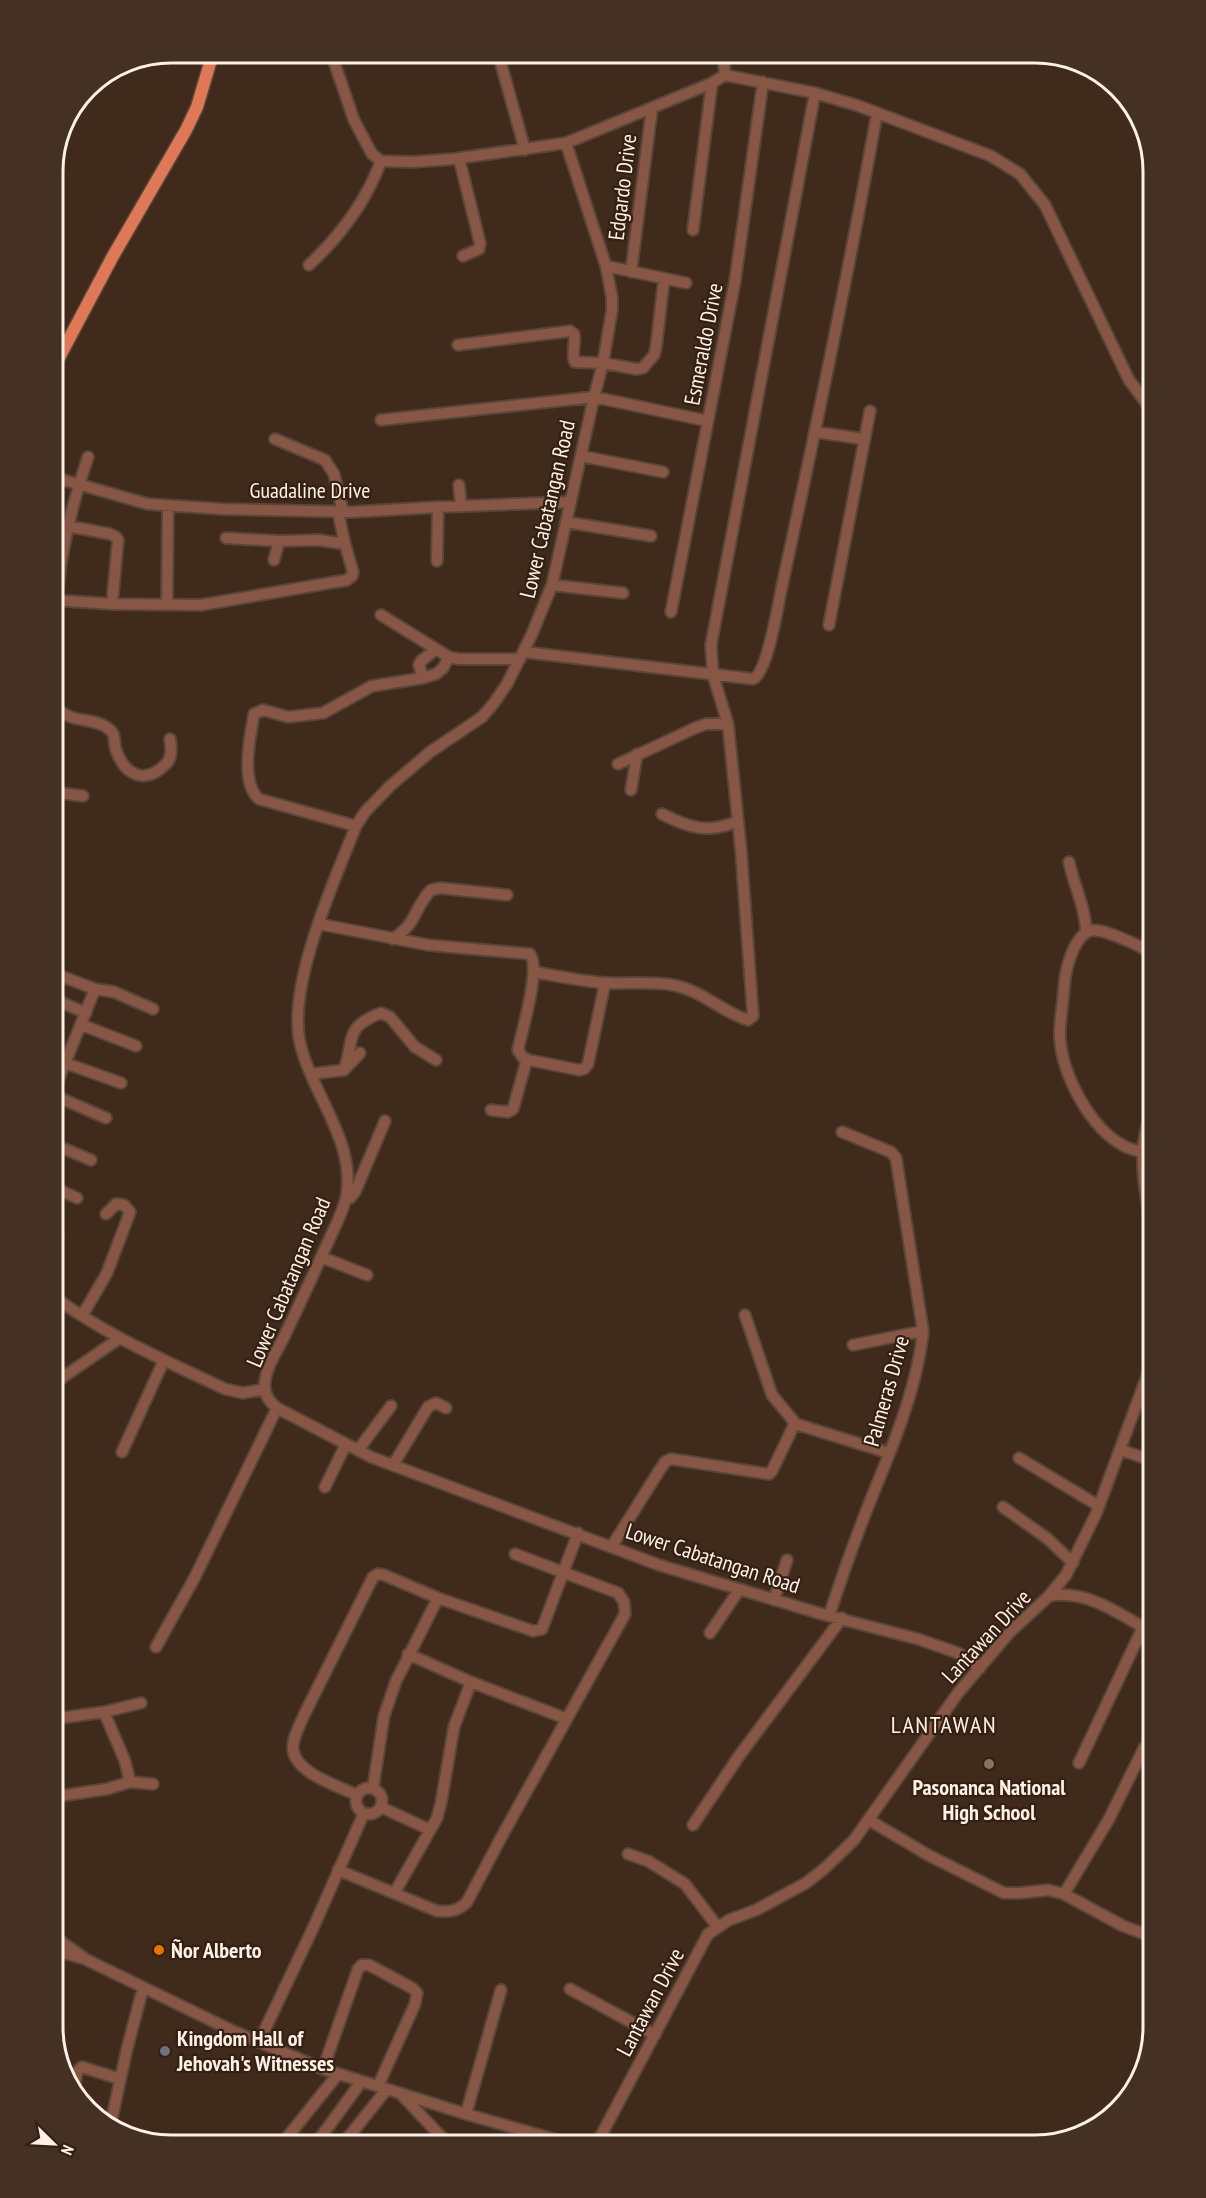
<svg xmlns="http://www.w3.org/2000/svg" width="1206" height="2198" viewBox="0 0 1206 2198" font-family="'PT Sans Narrow',sans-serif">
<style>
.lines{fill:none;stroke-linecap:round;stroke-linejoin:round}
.minor-casing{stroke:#5a4638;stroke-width:14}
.major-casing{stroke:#5a4638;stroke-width:15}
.minor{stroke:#885645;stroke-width:10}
.major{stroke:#de7856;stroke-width:12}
.education-dot{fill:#8d6e63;stroke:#342012;stroke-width:2}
.food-dot{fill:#e8710a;stroke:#342012;stroke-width:2}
.worship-dot{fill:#6b7280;stroke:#342012;stroke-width:2}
.labels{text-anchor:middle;stroke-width:4.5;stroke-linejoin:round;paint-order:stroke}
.street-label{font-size:22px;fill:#fef0e7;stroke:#342012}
.poi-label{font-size:22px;font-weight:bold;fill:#fef0e7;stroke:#342012;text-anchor:start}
.neighbourhood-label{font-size:24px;letter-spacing:1.5px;fill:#fef0e7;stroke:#342012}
.rim{fill:none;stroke:#fef0e7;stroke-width:3}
</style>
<rect width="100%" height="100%" fill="#3f2a1c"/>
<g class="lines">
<g class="minor-casing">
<path id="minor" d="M331,53L354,120L372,154L381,161L411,162L453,159L566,143L712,83L725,75
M498,53L525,150
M723,53L725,75
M725,75L815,93L859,106L991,156L1020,174L1045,205L1129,380L1153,412
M566,143L606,266L612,298V310L603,363L594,397L552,585L532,634L507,684L494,703L482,717L430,752L390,786L365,812L356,826C334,881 287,986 300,1043C312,1095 357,1142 346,1198C343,1212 335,1226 329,1240C314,1273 299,1306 283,1339C276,1353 263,1372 265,1389C266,1398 271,1403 277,1408L371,1457L659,1565L825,1615L918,1639L958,1653L980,1668
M459,158L480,243L479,249L463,256
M693,230L712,83
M309,265C340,236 366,202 381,161
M606,266L686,283
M631,272L652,108
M458,345L570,331L574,334C576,344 571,354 575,362L603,363L636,369L643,368L654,355L656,348L664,279
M381,420L594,397L708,421
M815,432L864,439
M275,439L325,460L334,474L343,512
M581,456L663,472
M53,477L148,504L222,509L353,512L438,507L571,502
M459,485L461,506
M566,522L651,536
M68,526L110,534L116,537L118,540L112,604
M226,538L279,541
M274,560L279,541L319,540L345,544L338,512
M437,561L438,507
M552,585L623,593
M53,600L112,604L201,605L347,580L352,576L353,572L345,544
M167,605L168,506
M671,612L735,281L763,82
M381,615L449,657L459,659H520
M829,625L870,411
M524,652L753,679C768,672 778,604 782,586C816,429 849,271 877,113
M53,666C55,650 54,635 55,620C58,565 70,509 88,457
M423,678L419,665L421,661L435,650
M53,707C59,711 66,716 74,718C85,721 100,721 109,729C117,735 113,742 116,750C125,775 144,785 165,765C173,757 171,749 170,739
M618,764L695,728L706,724H728
M631,790L637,754
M53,792L83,796
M662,814C689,828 709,834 738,821
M356,826L259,799C240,783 250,736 254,714L263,710L288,717L323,713L372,686L423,678L436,674L443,668L449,657
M1069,862C1074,886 1086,908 1086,933
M319,924L428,945L530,954C541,969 522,1030 518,1050L524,1059L579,1070L584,1069L588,1064L605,983
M392,939C417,925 413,909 431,890L440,888L507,895
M534,972C558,976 583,982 608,983C629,984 652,981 673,985C703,991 722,1012 748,1020L753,1016L741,850L728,724L713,675L711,645L815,93
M53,973L95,989
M53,999L86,1013
M82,1025L136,1046
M65,1063L121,1083
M344,1070C355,1038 344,1027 381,1013L390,1017L415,1047L436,1060
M311,1074L344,1070L360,1053
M53,1093L95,989L114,992L153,1009
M53,1095L106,1118
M491,1110L508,1112L513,1109L527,1059
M53,1144L91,1160
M1142,1152C1136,1150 1129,1149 1124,1146C1090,1128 1063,1076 1060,1039C1059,1022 1063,1005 1064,988C1065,972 1072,939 1089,931C1101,927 1130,942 1141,947L1147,951L1153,961
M53,1187L77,1198
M346,1198H350L355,1192L385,1121
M53,1233L58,1235
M1153,1235C1146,1194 1134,1150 1153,1110
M321,1257L367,1275
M53,1296C105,1335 166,1361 225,1389L243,1393L265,1389
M745,1315L772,1395L796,1424
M82,1316L107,1273L130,1212L124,1205L116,1204L106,1214
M853,1345L923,1331
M53,1384L120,1338
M358,1450L391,1406
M1121,1450L1153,1461
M122,1452L164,1360
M1019,1458L1099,1506
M393,1465L428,1407L436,1403L446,1408
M325,1487L346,1444
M1003,1507L1048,1539L1073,1563
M612,1546L659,1471L665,1462L671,1459L769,1474L772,1471L794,1425L796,1424L889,1453
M1049,1596C1087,1589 1121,1615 1153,1633
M774,1600L787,1560
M829,1616C843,1573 858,1531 875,1489C895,1441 918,1383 923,1331L896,1158L891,1152L842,1132
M710,1633L739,1590
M156,1647L195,1577L277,1408
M408,1654L471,1682L567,1719
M104,1712L125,1761L130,1782
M53,1719L104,1712L141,1703
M1079,1763L1143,1627
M356 1801a13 13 0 1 1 26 0a13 13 0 1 1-26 0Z
M373,1788L384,1716L396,1681L438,1598
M357,1795C338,1786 295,1773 293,1749C292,1738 301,1723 305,1713L373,1577L378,1574L384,1575L438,1598L533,1631L542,1629L578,1533
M53,1797L107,1789L130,1782L153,1784
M381,1807L430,1830
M869,1820L928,1855L1004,1893H1020L1048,1890L1064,1894L1123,1926L1153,1937
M693,1825L739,1756L842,1618
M628,1854L648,1861L685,1884L717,1926
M338,1870L437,1911C450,1912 458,1911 467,1902L503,1834L625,1614L624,1602L618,1593L515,1554
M395,1892L437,1818L441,1803L454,1727L471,1682
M1064,1894L1109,1819L1144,1748
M53,1936L83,1957
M53,1950L85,1959L233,2031L323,2069L466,2114L574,2145
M570,1989L655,2035
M259,2042L314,1926L364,1813
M323,2069L358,1969L362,1965H369L412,1988L417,1993L415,2004L378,2086
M74,2088L77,2072L82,2067L120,2079
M400,2093L449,2145
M466,2114L501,1990
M110,2127L127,2049L143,1988
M281,2145L338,2074
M315,2145L361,2082
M342,2145L387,2089
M596,2145L708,1934L729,1920L756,1910L806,1883L824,1869L854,1840L958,1693L1010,1632L1049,1596L1066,1575L1096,1514L1153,1360"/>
</g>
<g class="major-casing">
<path id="major" d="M53,369L113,256L186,130L197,107L213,53"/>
</g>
<use href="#minor" class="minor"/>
<use href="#major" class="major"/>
</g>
<circle class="education-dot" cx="989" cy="1764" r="6"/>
<circle class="food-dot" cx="159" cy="1950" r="6"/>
<circle class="worship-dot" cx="165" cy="2051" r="6"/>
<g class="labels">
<g class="street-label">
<text transform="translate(622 187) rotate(-83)" y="8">Edgardo Drive</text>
<text transform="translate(703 344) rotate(-79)" y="8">Esmeraldo Drive</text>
<text x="310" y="498">Guadaline Drive</text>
<text transform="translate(547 509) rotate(-77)" y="8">Lower Cabatangan Road</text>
<text transform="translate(288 1282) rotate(-67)" y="8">Lower Cabatangan Road</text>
<text transform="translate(886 1391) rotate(-74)" y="8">Palmeras Drive</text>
<text transform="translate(713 1558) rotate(18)" y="8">Lower Cabatangan Road</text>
<text transform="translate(986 1636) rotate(-47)" y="8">Lantawan Drive</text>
<text transform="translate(650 2002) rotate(-62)" y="8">Lantawan Drive</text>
</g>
<g class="poi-label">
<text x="989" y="1795" text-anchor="middle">Pasonanca National<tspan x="989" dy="25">High School</tspan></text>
<text x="171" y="1958">Ñor Alberto</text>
<text x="177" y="2046">Kingdom Hall of<tspan x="177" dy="25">Jehovah's Witnesses</tspan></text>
</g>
<g class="neighbourhood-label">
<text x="944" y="1733">LANTAWAN</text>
</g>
</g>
<path d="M0 0H1206V2198H0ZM171 63H1035A108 108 0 0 1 1143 171V2027A108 108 0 0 1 1035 2135H171A108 108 0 0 1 63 2027V171A108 108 0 0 1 171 63Z" fill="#443123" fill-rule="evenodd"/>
<path class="rim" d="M171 63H1035A108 108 0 0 1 1143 171V2027A108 108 0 0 1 1035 2135H171A108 108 0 0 1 63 2027V171A108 108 0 0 1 171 63Z"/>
<g transform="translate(54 2144) rotate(114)" stroke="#342012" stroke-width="4.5" paint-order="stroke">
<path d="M0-4.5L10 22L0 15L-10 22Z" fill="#fef0e7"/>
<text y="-9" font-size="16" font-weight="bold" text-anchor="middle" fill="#fef0e7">N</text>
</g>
</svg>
